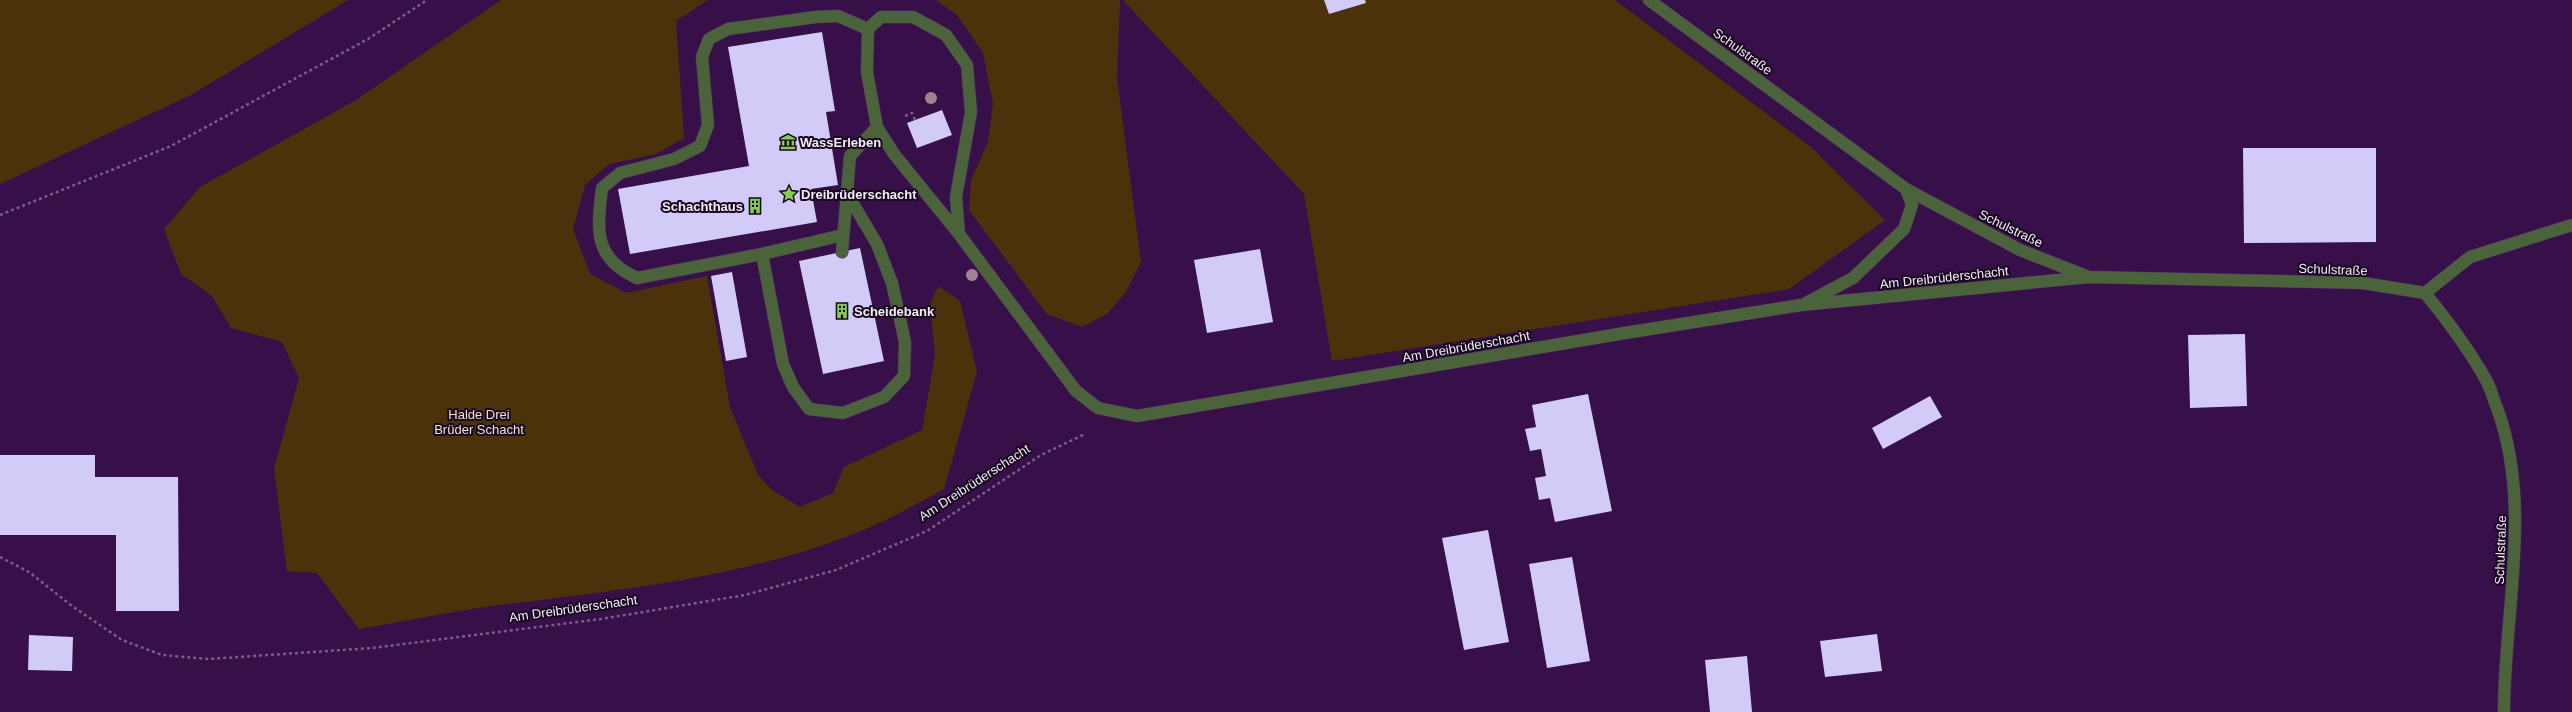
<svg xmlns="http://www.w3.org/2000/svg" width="2572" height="712" viewBox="0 0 2572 712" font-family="Helvetica,sans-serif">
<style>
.green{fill:#4b320b}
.building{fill:#d2caf7}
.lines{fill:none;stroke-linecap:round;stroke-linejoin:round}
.minor-casing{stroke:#532f62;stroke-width:13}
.path{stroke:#7b5e88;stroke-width:2.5;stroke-dasharray:3 3;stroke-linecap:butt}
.minor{stroke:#4b633b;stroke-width:12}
.tree{fill:#9f8390}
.labels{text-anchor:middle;stroke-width:4;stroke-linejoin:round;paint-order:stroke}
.street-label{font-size:13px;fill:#f6edfb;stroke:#17071f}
.poi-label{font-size:13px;font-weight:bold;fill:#f6edfb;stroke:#17071f;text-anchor:start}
.park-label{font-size:13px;fill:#f3e1ca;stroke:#17071f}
</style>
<rect width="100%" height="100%" fill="#381049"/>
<path class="green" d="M0,0H348L191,95L0,184Z
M501,0H708L676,21L684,138L656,154L609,164L585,185L573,229L590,274L626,293L707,276L730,407L758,475L772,490L800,507L833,493L844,467L922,430L935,355L930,304L938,286L960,301L977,372L944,489C913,506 883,523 851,535C735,580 608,591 485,607C443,613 401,622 359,629L317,573L287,571L274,469L299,378L282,342L231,328L212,296L181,274L164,229L200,187L356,100Z
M936,0H1120L1117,78L1141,262L1126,292L1107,314L1082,327L1047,314L969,210L971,180L988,142L993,104L983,53L957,15Z
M1123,0H1615L1811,147L1885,220L1789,289L1332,361L1304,194Z"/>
<path class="building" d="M1324,0H1365L1366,3L1329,14Z
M822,32L835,111L826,112L838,185L811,189L817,222L630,254L618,189L749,166L728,47Z
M942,110L952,135L917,148L907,123Z
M2243,148H2376V242L2244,243Z
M860,248L884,361L823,374L799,261Z
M1260,249L1273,322L1207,333L1194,260Z
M732,272L747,357L726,361L711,276Z
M2245,334L2247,406L2190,408L2188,335Z
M1588,394L1612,511L1555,522L1550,498L1539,500L1535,478L1546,476L1541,449L1530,451L1525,429L1536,427L1532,405Z
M1930,396L1942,417L1883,449L1872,428Z
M0,455H95V477H178L179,611H116V535H0Z
M1488,530L1509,642L1464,650L1442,538Z
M1572,557L1590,661L1547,668L1529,564Z
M1877,634L1882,671L1825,677L1820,641Z
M29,635L73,637L72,671L28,670Z
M1747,656L1752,712H1710L1705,660Z"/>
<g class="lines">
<g class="minor-casing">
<path id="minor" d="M1649,0L1906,189L2020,250L2089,277L2363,283L2425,293L2470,257L2572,225
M847,189L852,202L877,244L892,283L905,342L904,376L884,397L843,413L809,409L793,387L783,364L762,254L637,278C593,258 597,230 602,188L620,173L674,159L700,146L708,125L702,57L709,39L728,29L816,17L838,16L868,29
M959,234L956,197L971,112L967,65L946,35L913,17H881L868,29L867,72L877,127L894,154L959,234L1076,391L1098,408L1137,416L1625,333L1801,305L2089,277
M842,252L850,156L877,127
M762,254L843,235
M2425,293C2447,320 2469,349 2486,380C2491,388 2493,399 2497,408C2533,506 2504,611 2504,712
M1806,303L1853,278L1904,229L1912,205L1906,189"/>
</g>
<path class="path" d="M905,116L912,113L915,120
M0,215L171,146L368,39L427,0
M0,557L29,572L72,606L122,640L162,655L209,659L372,648L601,619L745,595L836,570L927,531L1041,455L1085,434"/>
<use href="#minor" class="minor"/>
</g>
<g class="tree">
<circle cx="931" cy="98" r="6"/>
<circle cx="972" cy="275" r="6"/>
</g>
<defs>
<g id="museum-bare" transform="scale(1.2)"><path d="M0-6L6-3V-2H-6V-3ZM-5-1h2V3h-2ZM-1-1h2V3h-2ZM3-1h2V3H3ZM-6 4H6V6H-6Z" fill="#86cf4c" stroke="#17071f" stroke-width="2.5" paint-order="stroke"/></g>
<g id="sight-bare" transform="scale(1.2)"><path d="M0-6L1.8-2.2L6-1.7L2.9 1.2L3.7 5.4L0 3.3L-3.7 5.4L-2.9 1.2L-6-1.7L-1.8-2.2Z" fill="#86cf4c" stroke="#17071f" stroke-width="2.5" paint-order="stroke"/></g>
<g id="building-bare" transform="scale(1.2)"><path d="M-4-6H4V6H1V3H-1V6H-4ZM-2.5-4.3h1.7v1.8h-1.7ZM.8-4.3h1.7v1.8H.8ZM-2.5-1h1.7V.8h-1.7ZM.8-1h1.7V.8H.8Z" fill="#86cf4c" stroke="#17071f" stroke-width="2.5" paint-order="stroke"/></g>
</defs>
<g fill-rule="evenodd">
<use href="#museum-bare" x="788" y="142"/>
<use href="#sight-bare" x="789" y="194"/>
<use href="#building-bare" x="755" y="206"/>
<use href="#building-bare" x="842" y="311"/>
</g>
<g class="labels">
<g class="street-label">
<text transform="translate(1743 51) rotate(36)" y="5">Schulstraße</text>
<text transform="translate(2011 228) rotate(26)" y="5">Schulstraße</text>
<text transform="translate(2333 269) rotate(2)" y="5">Schulstraße</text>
<text transform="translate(1944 277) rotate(-6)" y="5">Am Dreibrüderschacht</text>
<text transform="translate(1466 346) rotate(-10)" y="5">Am Dreibrüderschacht</text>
<text transform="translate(974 482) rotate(-33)" y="5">Am Dreibrüderschacht</text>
<text transform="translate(2500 550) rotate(-88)" y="5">Schulstraße</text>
<text transform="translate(573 608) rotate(-8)" y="5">Am Dreibrüderschacht</text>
</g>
<g class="poi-label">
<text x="800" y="147">WassErleben</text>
<text x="801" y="199">Dreibrüderschacht</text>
<text x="743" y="211" text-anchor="end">Schachthaus</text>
<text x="854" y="316">Scheidebank</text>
</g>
<g class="park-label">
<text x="479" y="419">Halde Drei<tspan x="479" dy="15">Brüder Schacht</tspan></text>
</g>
</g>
</svg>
